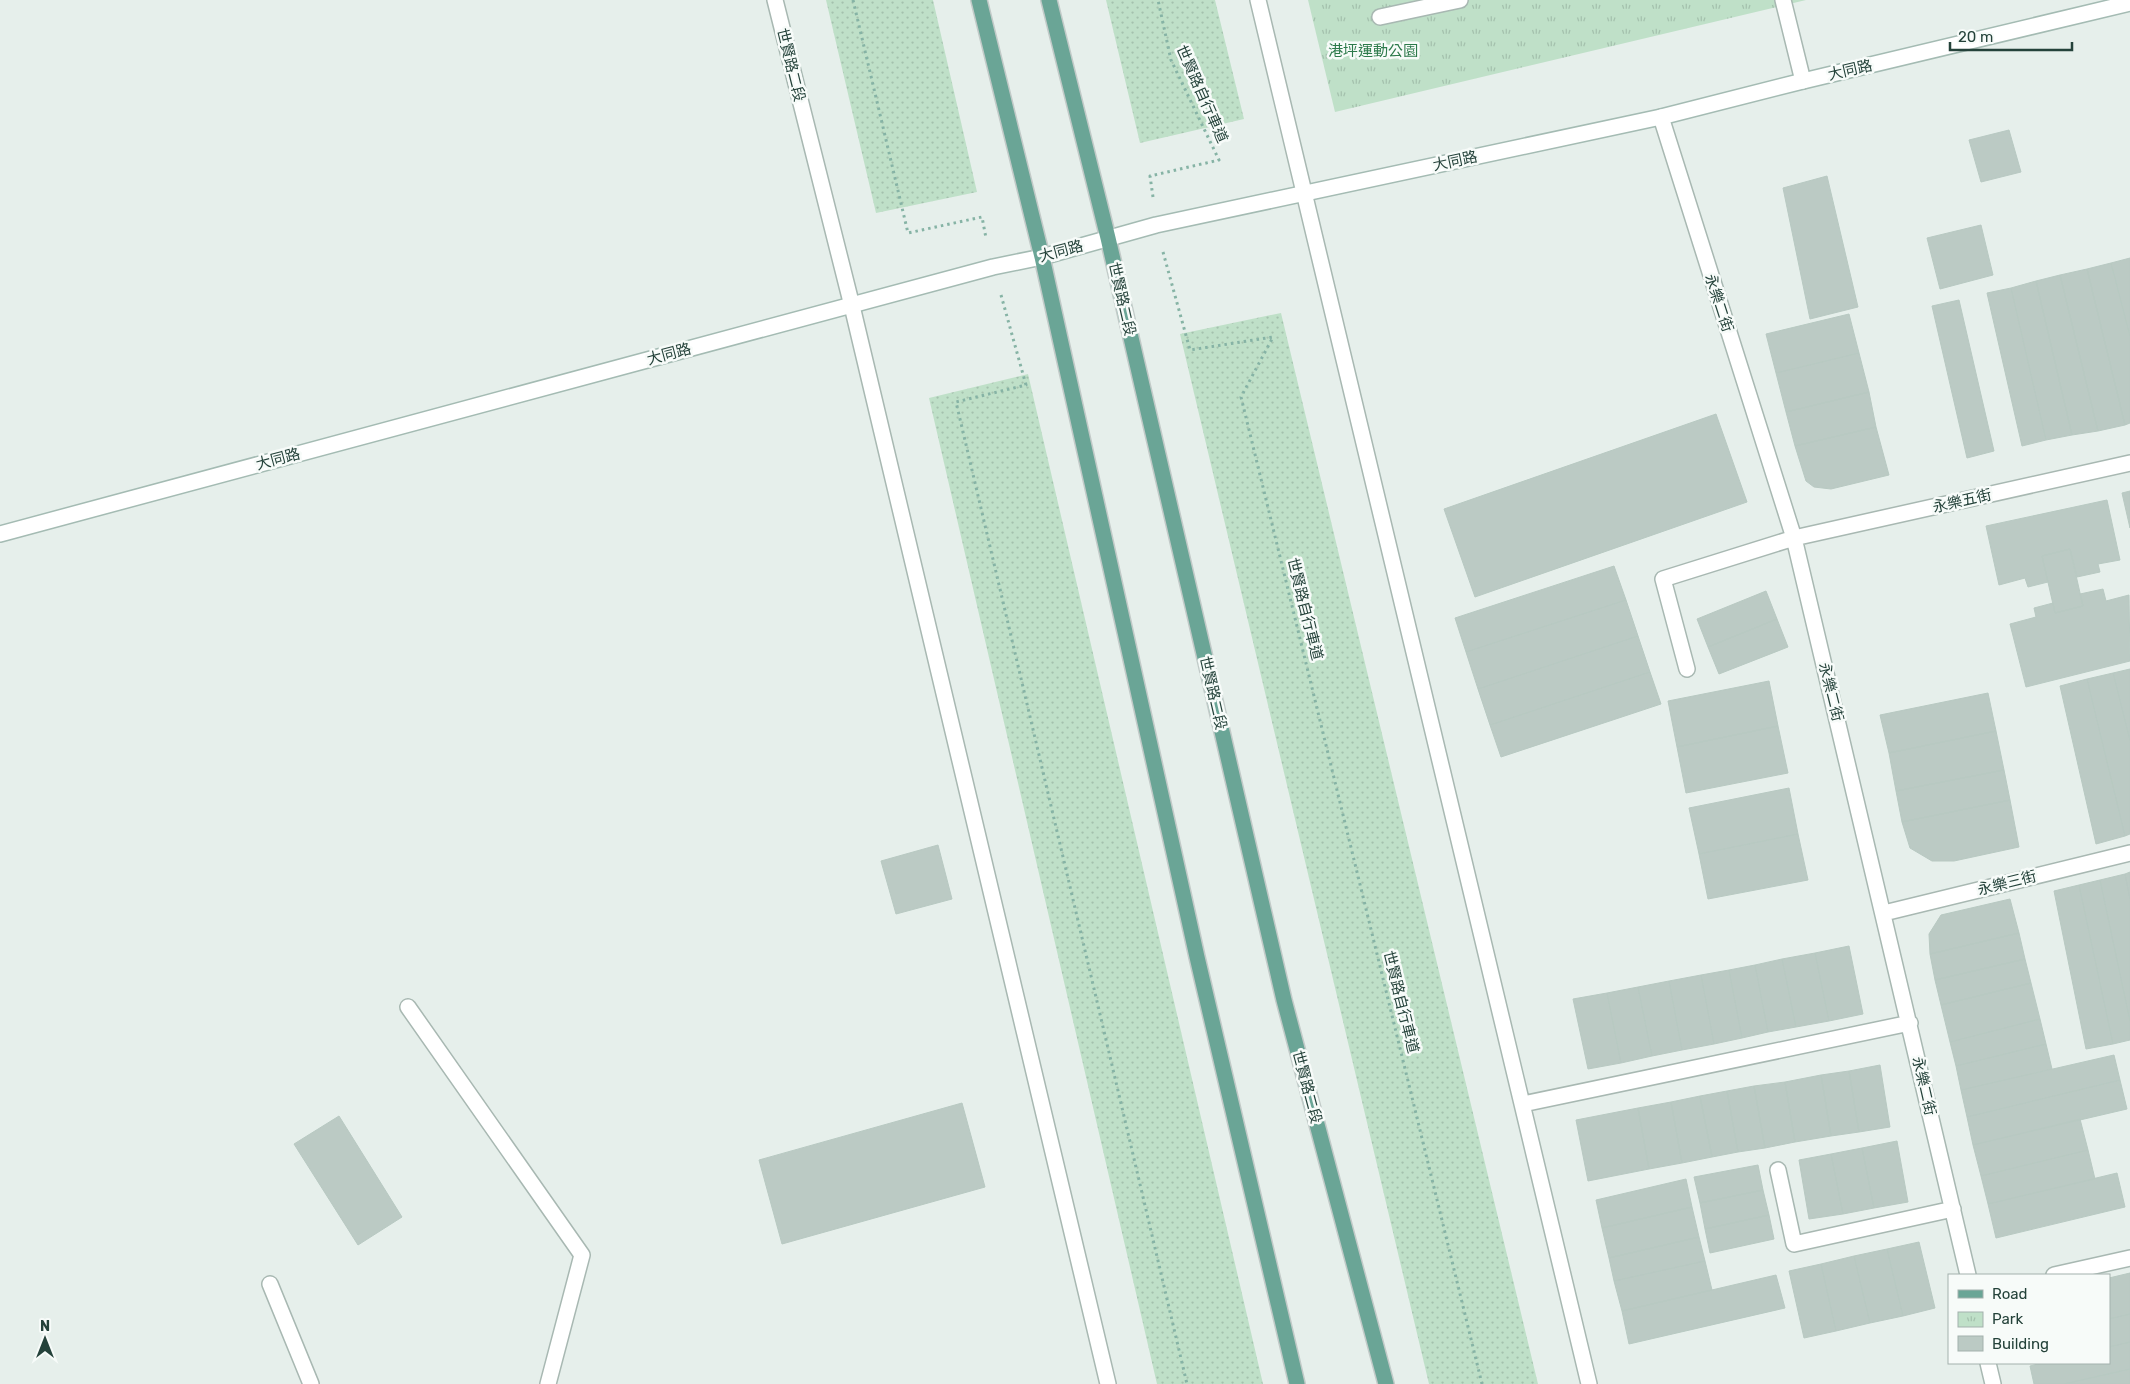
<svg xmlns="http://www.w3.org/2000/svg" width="2130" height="1384" viewBox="0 0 2130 1384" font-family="Rubik,'Noto Sans TC',sans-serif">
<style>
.grass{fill:url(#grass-dots)}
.park{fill:url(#park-tufts)}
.building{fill:#bbcac4;stroke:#b8c9c2}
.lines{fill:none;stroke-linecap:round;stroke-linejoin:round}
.lane-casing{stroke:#a8b8b2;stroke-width:18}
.street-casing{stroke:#a8b8b2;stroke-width:18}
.secondary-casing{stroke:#a4bbb3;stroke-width:18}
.primary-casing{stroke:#c2cac8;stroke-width:18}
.path{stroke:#86b3a5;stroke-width:3;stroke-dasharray:2.5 4;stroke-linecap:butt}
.lane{stroke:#fff;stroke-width:15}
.street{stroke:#fff;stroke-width:15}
.secondary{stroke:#fff;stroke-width:15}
.primary{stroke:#6aa596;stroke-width:15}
.labels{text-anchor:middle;stroke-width:5;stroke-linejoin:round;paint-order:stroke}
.park-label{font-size:15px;fill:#2d7a4b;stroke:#f7fbf9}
.street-label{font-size:15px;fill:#24423a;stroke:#f7fbf9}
</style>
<defs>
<pattern id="grass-dots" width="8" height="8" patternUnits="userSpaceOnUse" patternTransform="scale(1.25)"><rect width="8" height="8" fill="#bfe0c8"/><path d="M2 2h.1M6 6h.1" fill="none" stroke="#a4c1ad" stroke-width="1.8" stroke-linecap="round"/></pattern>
<pattern id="park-tufts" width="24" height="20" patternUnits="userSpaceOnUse" patternTransform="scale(1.25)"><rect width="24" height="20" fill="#bfe0c8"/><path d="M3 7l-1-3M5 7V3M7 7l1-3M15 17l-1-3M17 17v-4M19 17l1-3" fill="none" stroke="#a4c1ad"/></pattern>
</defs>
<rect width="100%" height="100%" fill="#e6efeb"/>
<path class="grass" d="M826,0H933L977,192L876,213Z
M1106,0H1215L1244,119L1140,143Z
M1281,313L1538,1384H1429L1180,334Z
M1028,374L1263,1384H1157L929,398Z"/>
<path class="park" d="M1308,0H1806L1335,112Z"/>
<path class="building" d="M2009,130L2021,172L1981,182L1969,140Z
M1827,176L1858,307L1810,319L1783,188Z
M1981,225L1993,275L1940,289L1927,238Z
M2130,258V336L2111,263Z
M2111,263L2130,336V423L2125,425L2087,269Z
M2087,269L2125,425L2098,431L2060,275Z
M2060,275L2098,431L2072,435L2036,281Z
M2036,281L2072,435L2046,440L2011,288Z
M2011,288L2046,440L2022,446L1987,293Z
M1959,300L1994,451L1967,458L1932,306Z
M1849,314L1859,353L1776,373L1766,334Z
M1859,353L1869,392L1786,412L1776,373Z
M1869,392L1876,427L1795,446L1786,412Z
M1716,414L1747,502L1475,597L1444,509Z
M1876,427L1889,475L1831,489L1814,487L1806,481L1795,446Z
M2130,491V528L2122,493Z
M2107,500L2120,560L2098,564L2100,572L2077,577L2070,549L2042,556L2048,582L2028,587L2025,578L1999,585L1986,526Z
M2070,549L2083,606L2055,613L2042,556Z
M1614,566L1626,600L1466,652L1455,618Z
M2103,589L2106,601L2129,595L2130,661L2026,687L2010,624L2036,617L2034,608L2053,603L2055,613L2083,606L2080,594Z
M1766,591L1777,619L1708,647L1697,619Z
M1626,600L1638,636L1478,689L1466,652Z
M1777,619L1788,647L1719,674L1708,647Z
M1638,636L1650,672L1490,725L1478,689Z
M2130,669V741L2113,673Z
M1650,672L1661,704L1501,757L1490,725Z
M2113,673L2130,741V834L2125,836L2087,679Z
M2087,679L2125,836L2096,844L2060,686Z
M1769,681L1778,726L1677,747L1668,701Z
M1988,693L1996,731L1889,753L1880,715Z
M1778,726L1788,773L1686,793L1677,747Z
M1996,731L2004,770L1896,791L1889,753Z
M2004,770L2010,800L1902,822L1896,791Z
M1789,788L1798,834L1699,854L1689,808Z
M2010,800L2019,847L1954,861H1932L1910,848L1902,822Z
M1798,834L1808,880L1708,899L1699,854Z
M938,845L952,899L896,914L881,861Z
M2130,872V899L2125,874Z
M2125,874L2130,899V1021L2100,880Z
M2100,880L2130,1021V1040L2113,1044L2079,885Z
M2079,885L2113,1044L2086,1049L2054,891Z
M2010,899L2019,933L1930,954L1929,934L1941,915Z
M2019,933L2025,959L1935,980L1930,954Z
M1849,946L1863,1014L1829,1021L1815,953Z
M1815,953L1829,1021L1796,1027L1782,959Z
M1782,959L1796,1027L1768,1032L1755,965Z
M2025,959L2031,983L1941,1005L1935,980Z
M1755,965L1768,1032L1742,1038L1729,970Z
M1729,970L1742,1038L1714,1044L1701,975Z
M1701,975L1714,1044L1682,1050L1669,981Z
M1669,981L1682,1050L1652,1056L1638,987Z
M2031,983L2040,1019L1950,1042L1941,1005Z
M1638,987L1652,1056L1621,1063L1607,993Z
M1607,993L1621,1063L1588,1069L1573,999Z
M2040,1019L2046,1044L1956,1066L1950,1042Z
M2046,1044L2052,1069L1961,1090L1956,1066Z
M2114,1055L2120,1080L1967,1117L1961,1090Z
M1880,1065L1890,1127L1859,1132L1849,1071Z
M1849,1071L1859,1132L1831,1136L1821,1075Z
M1821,1075L1831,1136L1795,1142L1785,1082Z
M2120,1080L2127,1109L1973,1145L1967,1117Z
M1785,1082L1795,1142L1765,1148L1754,1086Z
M1754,1086L1765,1148L1738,1152L1727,1091Z
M1727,1091L1738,1152L1712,1157L1700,1096Z
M1700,1096L1712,1157L1682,1163L1671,1102Z
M1671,1102L1682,1163L1649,1169L1638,1108Z
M962,1103L985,1187L782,1244L759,1160Z
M1638,1108L1649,1169L1588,1181L1576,1120Z
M339,1116L402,1217L358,1245L294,1144Z
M2080,1119L2088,1150L1981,1176L1973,1145Z
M1897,1141L1908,1202L1874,1208L1862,1148Z
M1862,1148L1874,1208L1843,1214L1831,1154Z
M2088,1150L2095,1179L1988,1204L1981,1176Z
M1831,1154L1843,1214L1809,1219L1799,1160Z
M1758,1165L1763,1190L1700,1203L1694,1177Z
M2117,1173L2125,1207L1996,1238L1988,1204Z
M1686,1179L1692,1207L1602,1228L1596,1200Z
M1763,1190L1769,1215L1705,1229L1700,1203Z
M1692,1207L1699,1237L1609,1258L1602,1228Z
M1769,1215L1774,1239L1710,1253L1705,1229Z
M1699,1237L1705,1261L1614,1281L1609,1258Z
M1919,1242L1935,1308L1903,1316L1887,1249Z
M1887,1249L1903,1316L1870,1323L1854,1256Z
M1854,1256L1870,1323L1836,1331L1821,1264Z
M1705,1261L1712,1290L1622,1311L1614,1281Z
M1821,1264L1836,1331L1804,1338L1789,1271Z
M2130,1273V1314L2109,1319V1278Z
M1776,1275L1785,1308L1629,1344L1622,1311Z
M2130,1314V1342L2109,1347V1319Z
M2130,1342V1369L2064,1384H2034L2030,1366L2042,1363H2109V1347Z
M2130,1369V1384H2064Z"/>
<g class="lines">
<g class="lane-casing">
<path id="lane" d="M1783,0L1803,81
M1380,17L1460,0
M408,1007L582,1255L548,1384
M270,1284L311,1384"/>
</g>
<g class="street-casing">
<path id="street" d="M775,0L852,306L1108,1384
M1258,0L1589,1384
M1661,117L1794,538L1968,1275
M1687,669L1663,579L1794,538L2130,463
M1884,913L2130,853
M1523,1104L1910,1023
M1778,1170L1794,1244L1953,1209
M2054,1275L2130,1258
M1988,1363L1993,1384"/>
</g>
<g class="secondary-casing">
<path id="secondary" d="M0,534L993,267L1042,257L1156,225L1661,117L1803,81L2130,3"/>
</g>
<g class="primary-casing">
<path id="primary" d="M979,0L1042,257L1197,957L1297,1384
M1049,0L1108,238L1284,1000L1386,1384"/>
</g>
<path class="path" d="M853,0L908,233L982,217L986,238
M1153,197L1150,176L1219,160L1171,60L1158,0
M1163,252L1190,350L1273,337L1241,397L1482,1384
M1001,295L1026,385L956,402L1187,1384"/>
<use href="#lane" class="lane"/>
<use href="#street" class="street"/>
<use href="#secondary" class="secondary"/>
<use href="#primary" class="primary"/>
</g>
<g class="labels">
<g class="park-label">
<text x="1373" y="56">港坪運動公園</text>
</g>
<g class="street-label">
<text transform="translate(791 65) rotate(76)" y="5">世賢路二段</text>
<text transform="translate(1850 70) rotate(-13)" y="5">大同路</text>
<text transform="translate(1202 94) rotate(66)" y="5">世賢路自行車道</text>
<text transform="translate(1455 161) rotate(-12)" y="5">大同路</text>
<text transform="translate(1061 251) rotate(-15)" y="5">大同路</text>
<text transform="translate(1122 299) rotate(77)" y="5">世賢路二段</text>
<text transform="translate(1719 303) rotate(72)" y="5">永樂二街</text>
<text transform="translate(669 354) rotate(-15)" y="5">大同路</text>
<text transform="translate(278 459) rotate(-15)" y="5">大同路</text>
<text transform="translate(1962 501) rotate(-13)" y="5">永樂五街</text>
<text transform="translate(1305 609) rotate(76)" y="5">世賢路自行車道</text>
<text transform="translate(1831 692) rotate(76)" y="5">永樂二街</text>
<text transform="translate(1213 693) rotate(77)" y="5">世賢路二段</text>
<text transform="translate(2007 883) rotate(-14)" y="5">永樂三街</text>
<text transform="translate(1401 1002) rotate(76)" y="5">世賢路自行車道</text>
<text transform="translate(1924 1086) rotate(77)" y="5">永樂二街</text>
<text transform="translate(1307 1087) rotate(75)" y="5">世賢路二段</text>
</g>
</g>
<rect x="1948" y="1274" width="162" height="90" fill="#f7fbf9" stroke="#a3b1ad"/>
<rect x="1958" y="1290" width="25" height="8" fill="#6aa596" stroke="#a3b1ad"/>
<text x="1992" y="1299" font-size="15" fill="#24423a">Road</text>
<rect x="1958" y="1312" width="25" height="15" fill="url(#park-tufts)" stroke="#a3b1ad"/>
<text x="1992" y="1324" font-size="15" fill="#24423a">Park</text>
<rect x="1958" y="1336" width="25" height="15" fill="#bbcac4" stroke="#a3b1ad"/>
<text x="1992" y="1349" font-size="15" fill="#24423a">Building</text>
<g transform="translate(45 1339)" stroke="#f7fbf9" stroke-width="4" paint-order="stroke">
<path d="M0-4L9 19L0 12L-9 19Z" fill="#24423a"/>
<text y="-8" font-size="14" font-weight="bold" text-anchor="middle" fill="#24423a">N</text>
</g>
<path d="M1950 42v8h122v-8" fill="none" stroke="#24423a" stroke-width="2.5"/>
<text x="1958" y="42" font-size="15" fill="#24423a" stroke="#f7fbf9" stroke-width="4" paint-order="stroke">20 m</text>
</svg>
